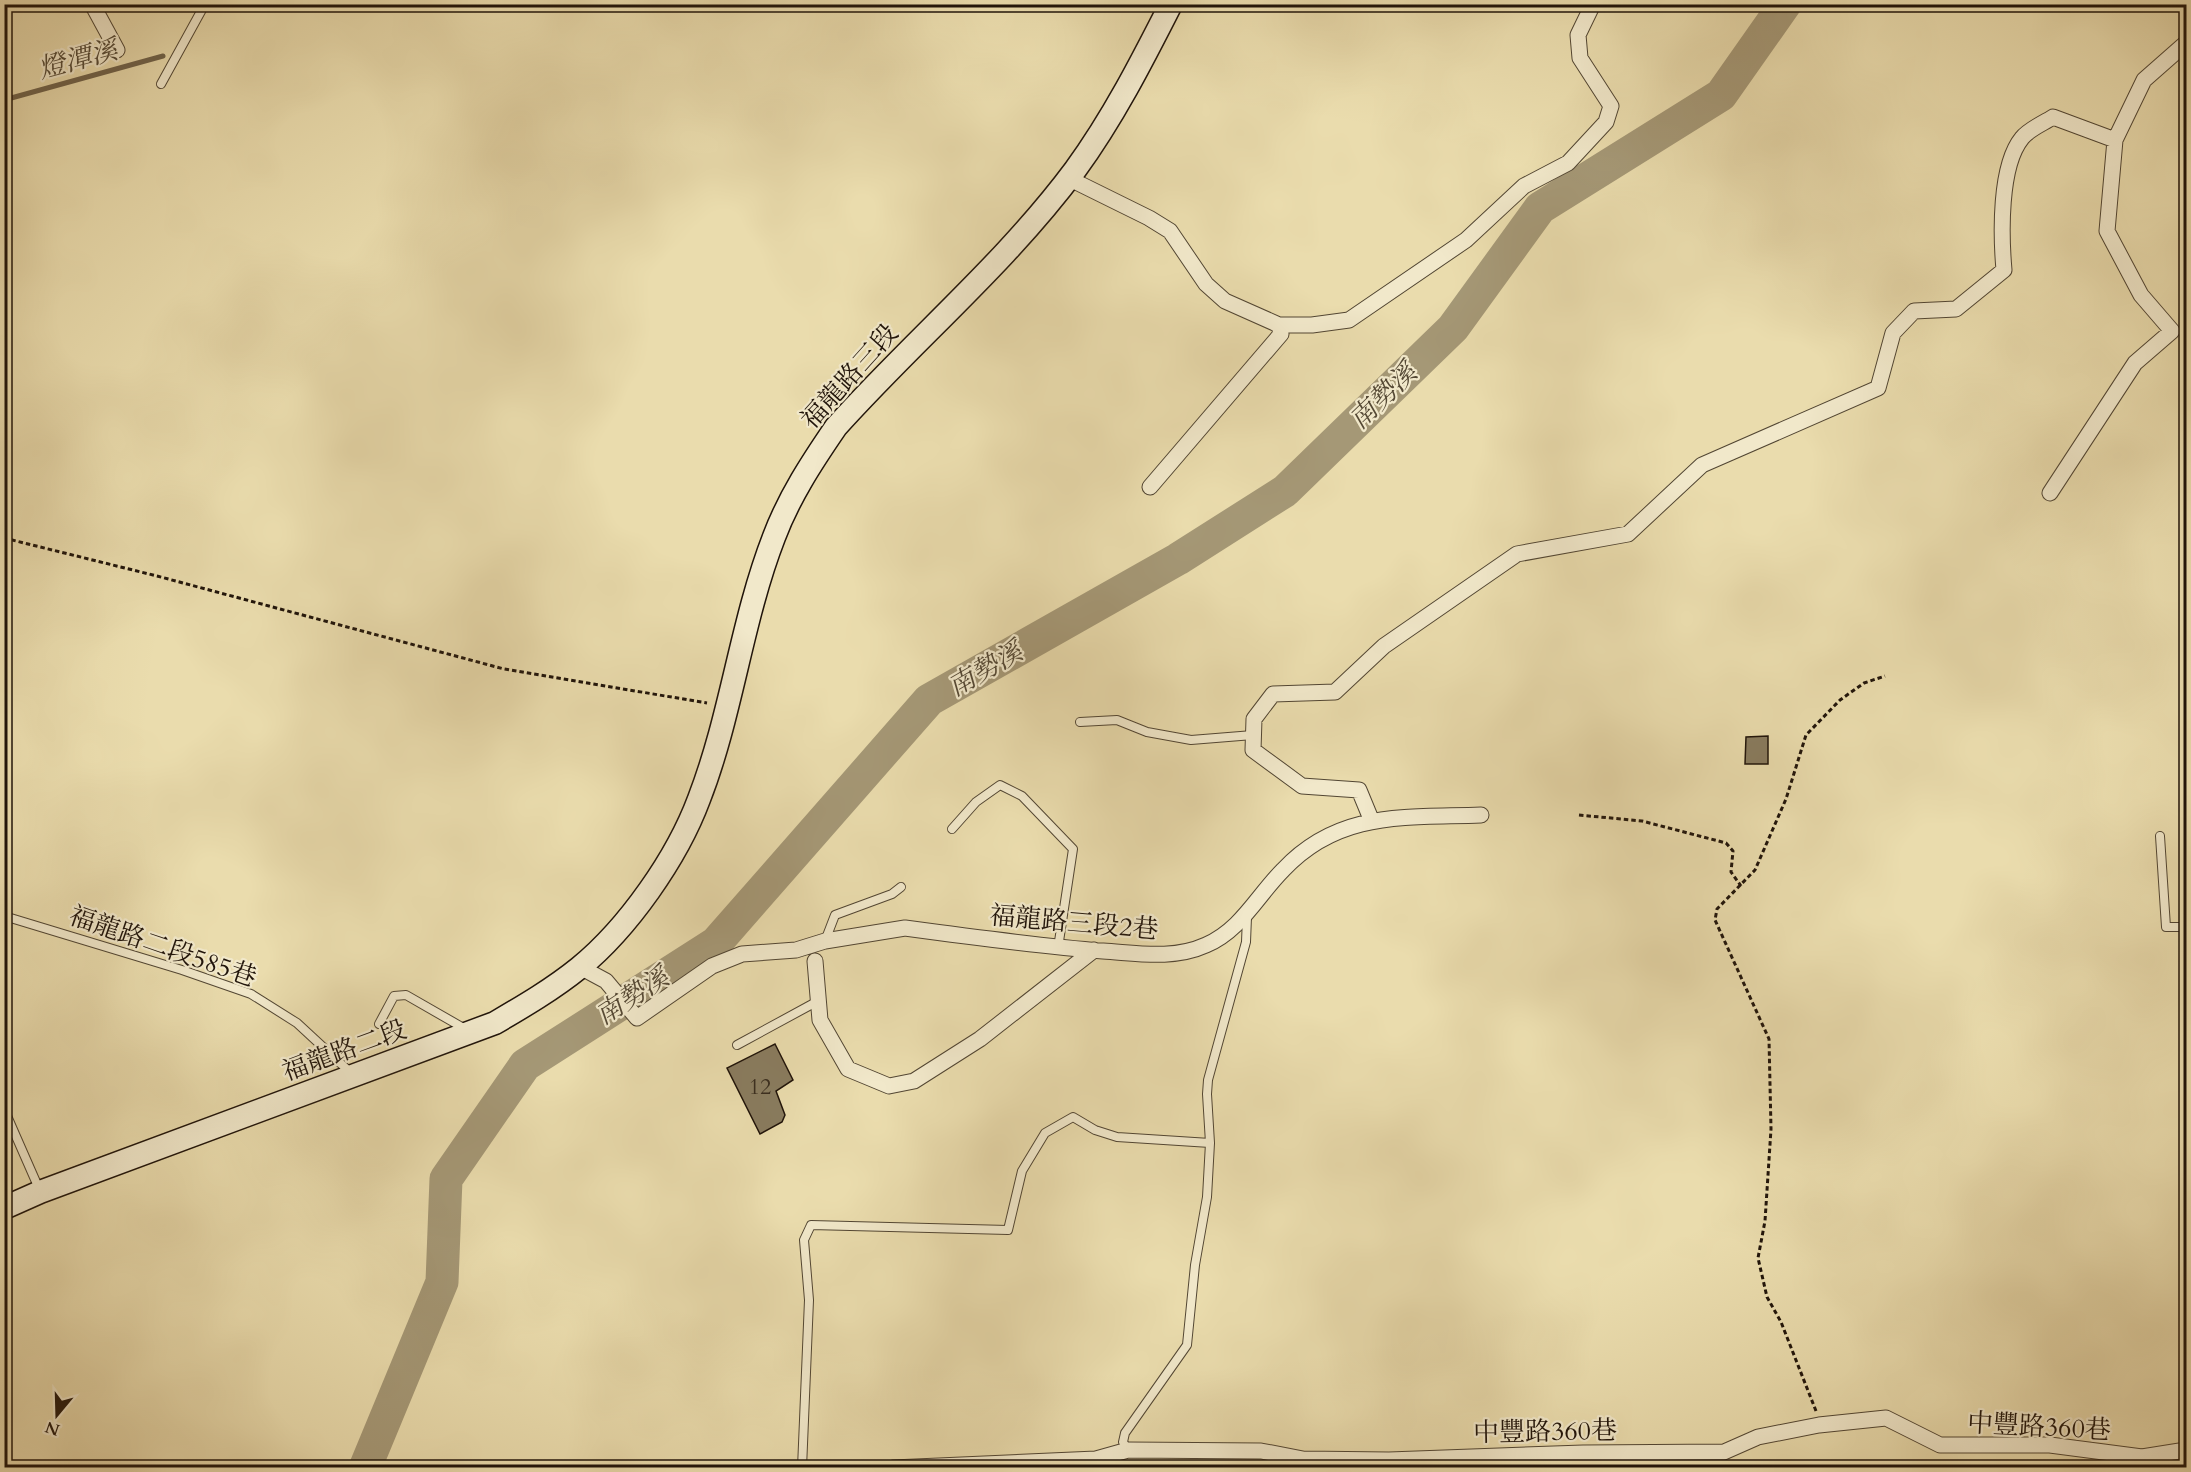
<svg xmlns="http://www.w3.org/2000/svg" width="2191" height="1472" viewBox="0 0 2191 1472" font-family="Cardo,'Noto Serif TC',serif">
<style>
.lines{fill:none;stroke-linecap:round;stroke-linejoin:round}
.stream{stroke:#70634b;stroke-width:5}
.river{stroke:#a59876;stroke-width:33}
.building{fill:#897c5f;stroke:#20140a;stroke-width:1.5}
.service-casing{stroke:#524633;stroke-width:10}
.minor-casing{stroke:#524633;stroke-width:17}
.secondary-casing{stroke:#20140a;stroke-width:25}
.path{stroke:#20140a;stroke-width:3;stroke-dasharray:4.5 3;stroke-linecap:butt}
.service{stroke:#f1e8ca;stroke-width:8}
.minor{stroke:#f1e8ca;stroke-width:15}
.secondary{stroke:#f1e8ca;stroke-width:22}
.labels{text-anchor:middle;stroke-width:4.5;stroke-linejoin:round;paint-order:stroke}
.number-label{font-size:22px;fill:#3a2e1f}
.street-label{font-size:26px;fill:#20140a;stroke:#f1e8ca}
.water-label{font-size:27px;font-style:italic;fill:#554935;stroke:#f1e8ca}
</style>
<rect width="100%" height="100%" fill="#eadcad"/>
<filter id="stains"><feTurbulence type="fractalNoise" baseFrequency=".00333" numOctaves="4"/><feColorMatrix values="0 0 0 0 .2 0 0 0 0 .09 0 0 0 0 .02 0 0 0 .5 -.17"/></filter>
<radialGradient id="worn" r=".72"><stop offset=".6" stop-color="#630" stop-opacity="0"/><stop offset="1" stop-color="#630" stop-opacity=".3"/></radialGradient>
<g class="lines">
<path class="stream" d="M4,100L163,56"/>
<path class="river" d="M365,1468L442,1282L446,1179L525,1065L716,943L929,700L1178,559L1285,491L1453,328L1540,208L1721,95L1785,4"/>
</g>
<path class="building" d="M1768,736V764H1745L1746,737Z
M775,1044L793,1080L776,1091L785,1115L782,1122L760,1134L727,1068Z"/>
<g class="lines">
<g class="service-casing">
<path id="service" d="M161,84L205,4
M1080,722L1117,720L1147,732L1191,740L1253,735
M952,829L976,802L1000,785L1022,796L1073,849L1058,948
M2160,836L2166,927H2186
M4,916L182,970L251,994L297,1023L351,1073
M825,941L835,915L892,894L901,887
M379,1024L394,996L406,995L467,1030
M737,1045L818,1001
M4,1109L40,1191
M1128,1450L1123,1442L1125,1433L1187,1345L1195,1265L1207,1197L1210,1143L1207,1094L1208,1080L1246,942L1247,917
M802,1468L809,1300L804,1240L811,1225L1008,1230L1022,1171L1045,1133L1073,1117L1095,1130L1117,1137L1210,1143"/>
</g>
<g class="minor-casing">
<path id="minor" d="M92,4L117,50
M1068,178L1149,218L1170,231L1206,284L1225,301L1279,325L1281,334L1150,487
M1279,325H1312L1349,320L1466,240L1524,186L1568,163L1606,122L1611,106L1580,58L1578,35L1593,4
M2050,493L2135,363L2172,331L2141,295L2107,231L2115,140L2144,80L2186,43
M1371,819L1359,790L1302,786L1253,750L1254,719L1273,694L1335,692L1384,646L1517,554L1628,534L1702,465L1878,388L1893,333L1914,311L1956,309L2004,270C2001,236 1999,166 2022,138C2029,129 2044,123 2053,117L2115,140
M815,961L820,1020L848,1069L889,1086L914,1081L980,1039L1094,950
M580,967L606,981L637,1018L712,966L742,954L796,950L825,941L905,928C971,937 1037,946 1103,951C1137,953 1173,960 1206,945C1241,930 1257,896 1283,870C1339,810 1406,818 1481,815
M893,1468L1096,1459L1128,1450L1261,1451L1303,1459L1389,1460L1583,1453L1724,1452L1758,1437L1819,1425L1886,1418L1940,1445H2050L2142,1457L2186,1450"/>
</g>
<g class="secondary-casing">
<path id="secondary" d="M4,1208L40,1192L495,1023C524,1006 553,989 579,968C628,928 677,858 699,799C732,714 741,622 774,537C789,497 812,462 836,427C914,340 1005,264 1075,170C1113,118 1142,61 1171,4"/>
</g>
<path class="path" d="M4,538L157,576L504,669L707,703
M1579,815L1642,821L1726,843L1733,851L1731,872L1741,886
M1816,1411L1781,1322L1767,1297L1758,1258L1765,1221L1771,1129L1769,1039L1715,920L1717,909L1755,870L1786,799L1806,735L1840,700L1864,683L1885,676"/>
<use href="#service" class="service"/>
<use href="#minor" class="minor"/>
<use href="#secondary" class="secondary"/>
</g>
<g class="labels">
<g class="number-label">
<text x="760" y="1094">12</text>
</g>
<g class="street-label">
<text transform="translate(849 376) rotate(-48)" y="9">福龍路三段</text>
<text transform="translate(1074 922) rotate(5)" y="9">福龍路三段2巷</text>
<text transform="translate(163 946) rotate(19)" y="9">福龍路二段585巷</text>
<text transform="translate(344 1050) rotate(-20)" y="9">福龍路二段</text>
<text transform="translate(2039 1426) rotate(3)" y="9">中豐路360巷</text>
<text transform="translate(1545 1431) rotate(-1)" y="9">中豐路360巷</text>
</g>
<g class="water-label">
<text transform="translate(78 59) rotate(-15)" y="9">燈潭溪</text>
<text transform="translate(1383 396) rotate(-44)" y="9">南勢溪</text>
<text transform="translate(985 669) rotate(-30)" y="9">南勢溪</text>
<text transform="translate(632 996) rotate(-33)" y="9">南勢溪</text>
</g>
</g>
<rect width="2191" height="1472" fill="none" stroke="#eadcad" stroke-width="24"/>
<rect x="6" y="6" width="2179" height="1460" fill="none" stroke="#20140a" stroke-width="3"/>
<rect x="12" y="12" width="2167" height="1448" fill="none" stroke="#20140a" stroke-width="1.5"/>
<g transform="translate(57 1415) rotate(199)" stroke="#f1e8ca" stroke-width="4.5" paint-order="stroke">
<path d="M0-4.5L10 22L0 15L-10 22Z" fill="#20140a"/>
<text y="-9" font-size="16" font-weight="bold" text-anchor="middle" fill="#20140a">N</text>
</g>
<rect width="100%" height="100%" filter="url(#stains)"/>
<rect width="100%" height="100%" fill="url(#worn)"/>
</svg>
